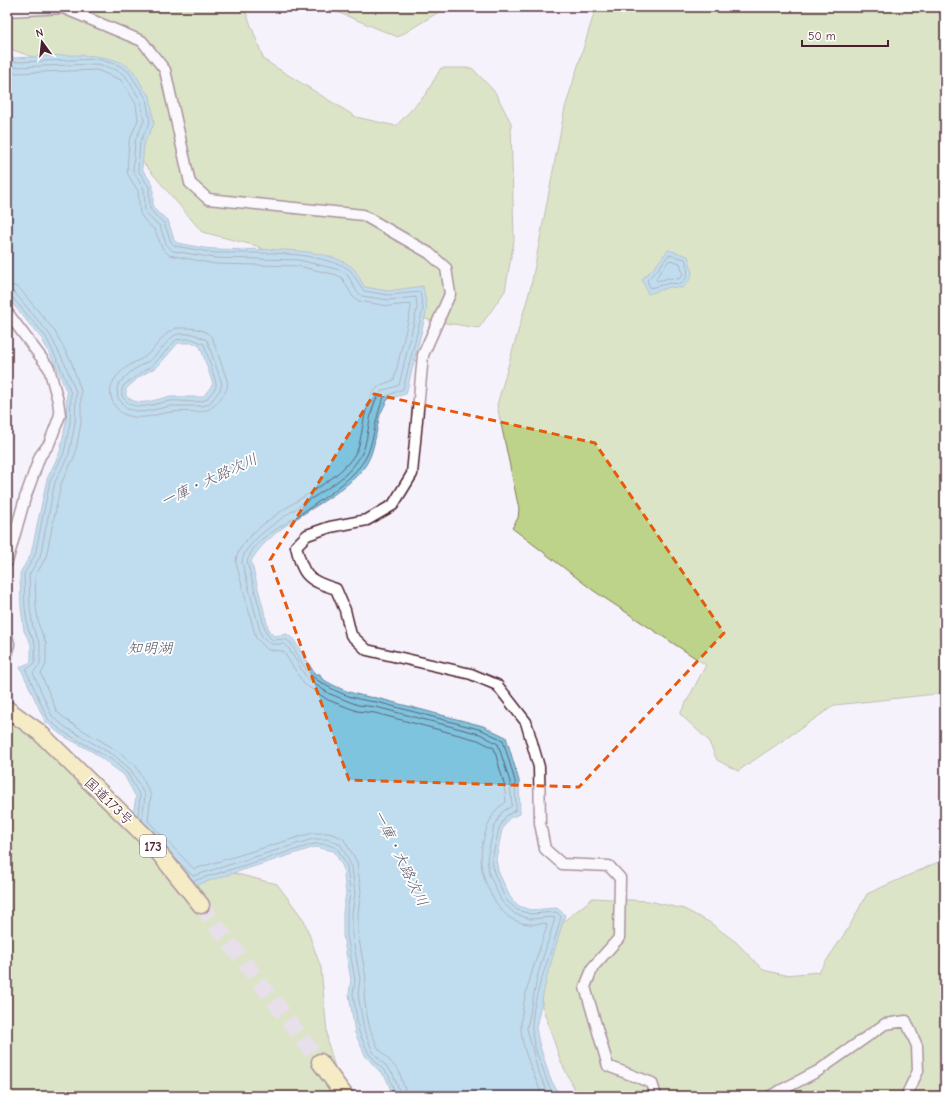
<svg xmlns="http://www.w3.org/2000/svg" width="952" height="1103" viewBox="0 0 952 1103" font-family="'Comic Neue','Klee One',sans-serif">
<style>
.green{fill:#bdd389;stroke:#84795a}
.water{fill:#7ec4df;stroke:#698297;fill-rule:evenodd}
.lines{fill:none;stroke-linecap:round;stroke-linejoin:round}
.shore{stroke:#5f6173;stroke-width:1}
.trunk-tunnel{stroke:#d4c8d2;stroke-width:16;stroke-dasharray:16 8;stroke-linecap:butt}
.minor-casing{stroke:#4a1f2b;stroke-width:13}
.trunk-casing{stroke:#4a1f2b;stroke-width:19}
.minor{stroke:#fff;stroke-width:10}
.trunk{stroke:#f4e382;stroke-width:16}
.marked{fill:none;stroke:#e8590c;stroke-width:3;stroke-dasharray:8 5;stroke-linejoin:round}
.labels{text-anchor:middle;stroke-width:3.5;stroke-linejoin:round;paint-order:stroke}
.shield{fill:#fff;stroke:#80626b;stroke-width:1}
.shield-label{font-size:13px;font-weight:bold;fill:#4a1f2b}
.street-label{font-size:14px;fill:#4a1f2b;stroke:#fff}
.water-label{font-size:15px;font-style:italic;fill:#5c596a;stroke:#fff}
</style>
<rect width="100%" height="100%" fill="#f6f2fc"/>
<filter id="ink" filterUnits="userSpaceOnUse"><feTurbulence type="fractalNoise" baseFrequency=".025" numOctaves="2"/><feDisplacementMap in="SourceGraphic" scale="8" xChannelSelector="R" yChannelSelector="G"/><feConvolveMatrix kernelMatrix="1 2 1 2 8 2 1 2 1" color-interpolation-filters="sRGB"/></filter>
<g filter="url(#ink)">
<path class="green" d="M7,7H244L264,60L356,117L396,126L426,94L441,68H472L495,92L511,123L514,240L505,291L479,328L432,321L341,293L257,246L202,232L124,140L94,95L33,57L7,48Z
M325,7H447L398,37Z
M596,7H945V693L835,705L738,771L717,760L708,740L680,714L706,665L594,591L512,528L518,518L519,509L497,405L531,286L565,108Z
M7,714L30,738L58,753L129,828L144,851L277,884L304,920L321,968L328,1043L343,1096H7Z
M945,859V1096H825L815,1090L752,1096H578L561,1062L542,1006L543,959L564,921L593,898L649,901L684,909L709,922L736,942L763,970L785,975L819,972L849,927L867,894Z"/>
<path class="water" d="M7,55L15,58C45,57 107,48 130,68C139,75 141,90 150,95L154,124L144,143L142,169L153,185V207L158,213L168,220L174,240L177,243C190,245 204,249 217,249C253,251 322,244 352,267C357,271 361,282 365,287L388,291L423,286L427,309L406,394L388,399C385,404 382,410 380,415C375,434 375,455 362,470C331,506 275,520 251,561L269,631L274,636L287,634L294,640L315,674H320L321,678C338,689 356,696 377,698L483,726L506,737L519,781L520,814L509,818L502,830L496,859L498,871L510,897L519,906L531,910L557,908L565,915L547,976L536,1028L539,1043L550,1078L560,1096H393L386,1078L366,1057L355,1033L349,994L351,980L343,936V912L346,894L343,867L334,851L315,847L190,887L131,826L136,797L124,775L93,752L60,734L45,721L20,667L31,662V644L24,631L21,608L20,573L31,554L47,479L60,452L66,422L67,393L57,368L42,339L7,297ZM178,343H192L200,346L213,384L203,397C192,397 182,397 171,397C155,398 140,409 126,396V389L139,377L158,366Z
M668,250L688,256C692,272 696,276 682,288L670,287L648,294L642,279L654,268Z"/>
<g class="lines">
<path class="shore" d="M7,59L15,62L98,59L118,65L128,71L146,98L150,122L140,142L138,170L149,187L150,209L156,216L164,223L171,242L175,246L215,253H273L300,255L321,259L342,265L350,270L364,291L388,295L420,292L423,309L403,389L384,397C375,417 375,435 368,453C355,485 291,518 262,539L253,549L247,561L266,633L272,640L285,639L291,643C295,650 307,674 313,677C332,691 353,700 377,702L482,730L503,740L515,781L516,810L506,816L499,828L492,859L494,873L506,900L517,910L531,914L556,912L561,916C554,950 532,993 532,1028C532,1042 538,1057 543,1069C546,1078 549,1090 556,1096
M7,64L15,67L98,64L116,70L125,75L141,101L144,121L135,141L133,171L144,189L145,211L152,220L160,226L166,244L173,251L215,258L299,260L340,270L347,274L357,292L362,296L388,300L416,297L417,309L399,385C394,388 387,388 382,391C369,402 369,437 363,451C357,464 346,475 335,483C314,499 243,536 242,562L261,635L270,644H284L287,646L308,680L330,694L358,705L376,707L480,734L498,744L510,782L512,806L502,812L494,827L487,858L489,874L502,902L515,914L531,919L551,917L555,918L538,974L527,1028L537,1068L549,1096
M7,71L15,73L97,70L121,80L136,104L138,120L129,141L127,173L138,191L140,214L147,223L155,230L162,248L169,255L215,264L298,266L337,275L342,278L353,297L359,301L388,306L411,304V308L394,380C389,383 382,383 378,387C363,401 364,430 358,448C353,460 342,470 332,478C309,496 235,532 236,563L256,638L268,650L283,651L304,684L328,700L357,711L375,713L478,740L494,748L504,784L506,802C503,805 499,806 497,809C487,822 481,843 481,859C480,877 496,910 512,919C523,925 533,925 545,923L547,925C539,954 520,999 521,1029C522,1053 535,1074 542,1096
M669,255L685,259C688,270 690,276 681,284L670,283L650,288L647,280L657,270Z
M670,260L680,263L683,275L679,279L669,278L657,281L656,278Z
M7,284L19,288L54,330L71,361L81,391V423L75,455L61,484L46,557L35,577L36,607L39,626L46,643V664L41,674L57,712L69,722L118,751L136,766L151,795L148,821L194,869L312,833H329L343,838L357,862L361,892L358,913V934L366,978L364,994L366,1011L370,1029L378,1048L399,1071L407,1096
M7,290L15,293L50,335L65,364L76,392L75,423L69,454L55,482L40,557L29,575L30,608L33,628L40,644V664L33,673L52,716L65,727L115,756L131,770L145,796L142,820
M7,295L12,297L46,337L60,366L71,393L70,423L64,453L50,481L35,555L24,574L25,608L28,629L35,643V663L26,670L48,719L62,731L112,760L127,773L140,796L138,816
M177,328C189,328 203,327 212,337L227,380C229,388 225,393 220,399C205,419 192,409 171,412C156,414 144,420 129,416C115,413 106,395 113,382C116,374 128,366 135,362C140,360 145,357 148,354C158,346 164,331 177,328Z
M178,334H193L207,340L222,384L220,390L209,404L203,406H171L143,412L127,409L118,398L117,388L119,383L133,370L152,359L172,337Z
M192,339L204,344L216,383V387L206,400C195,404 182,400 171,401C156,402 137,414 124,399C121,396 121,389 124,385L155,363L176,340Z
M173,856L193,876L313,839H327L341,845L352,867L355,894L352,913V934L360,979L358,994L364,1030L373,1052L393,1074L401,1096
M193,881L314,844H326L337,848L347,866L350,893L347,912V935L355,980L353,994L359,1032L369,1054L389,1076L396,1096"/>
<path class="trunk-tunnel" d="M201,905L320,1062"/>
<g class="minor-casing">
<path id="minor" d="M7,11L63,8L142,41L165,70L190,183L208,199L363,215L429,253L446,268L450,294L423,355L412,474L393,505L367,520L330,527L307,535L296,546C303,576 307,580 336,589L345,610L351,635L367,650L471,674L497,685L526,722L539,767L540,823L545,849L562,864L609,866L620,878L619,938L593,967L585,987L608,1066L652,1083L656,1096
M7,312L49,368L58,401L60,415L49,444L40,456L25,498L7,562
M7,636L9,644L7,657
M770,1096L818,1071L885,1024L906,1021L917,1046L918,1071L906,1096"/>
</g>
<g class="trunk-casing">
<path id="trunk" d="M7,709L39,732L146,837L201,905
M320,1062L345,1096"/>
</g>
<use href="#minor" class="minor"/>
<use href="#trunk" class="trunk"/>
</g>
</g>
<path d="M0 0H952V1103H0ZM374,394L595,443L724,633L579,787L349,780L270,560Z" fill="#f6f2fc" fill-opacity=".55" fill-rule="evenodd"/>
<path class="marked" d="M374,394L595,443L724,633L579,787L349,780L270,560Z"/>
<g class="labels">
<rect class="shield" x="140" y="835" width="26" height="22" rx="3"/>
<g class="shield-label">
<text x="153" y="851">173</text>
</g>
<g class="street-label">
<text transform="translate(109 801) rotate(44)" y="5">国道173号</text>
</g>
<g class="water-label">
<text transform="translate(209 480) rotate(-25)" y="5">一庫・大路次川</text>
<text x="150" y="653">知明湖</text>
<text transform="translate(401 858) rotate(64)" y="5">一庫・大路次川</text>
</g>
</g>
<rect width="952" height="1103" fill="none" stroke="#fff" stroke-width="24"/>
<rect x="12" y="12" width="928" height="1079" fill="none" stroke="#4a1f2b" stroke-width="1.5" filter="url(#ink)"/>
<g transform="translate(42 42) rotate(345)" stroke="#ffffff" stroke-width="3" paint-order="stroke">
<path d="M0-3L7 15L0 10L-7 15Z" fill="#4a1f2b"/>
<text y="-6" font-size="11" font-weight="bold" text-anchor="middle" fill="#4a1f2b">N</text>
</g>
<path d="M802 40v6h86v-6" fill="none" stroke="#4a1f2b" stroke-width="2"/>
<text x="808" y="40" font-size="12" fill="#4a1f2b" stroke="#ffffff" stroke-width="3" paint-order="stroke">50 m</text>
</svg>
